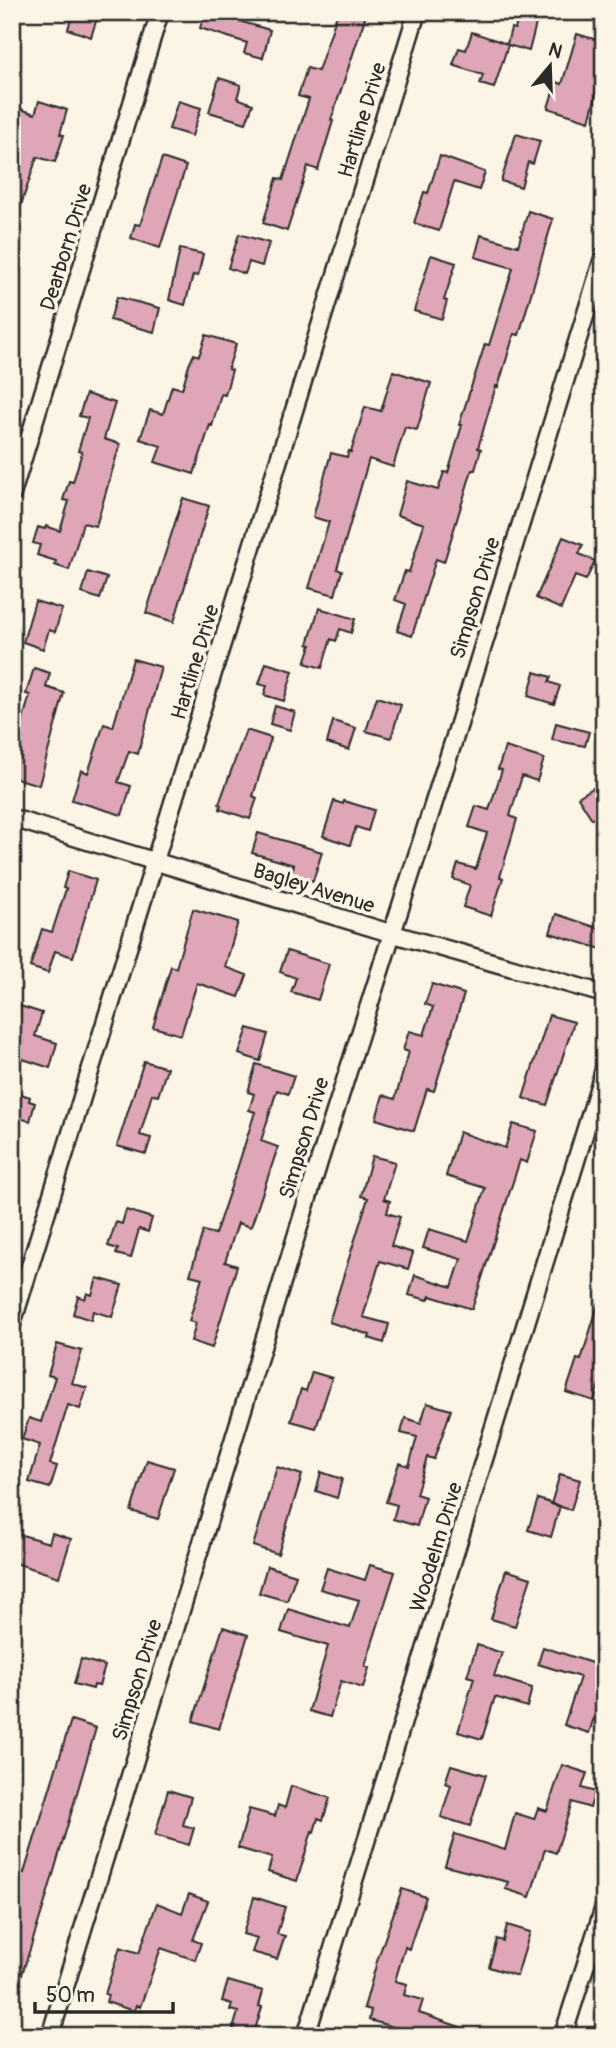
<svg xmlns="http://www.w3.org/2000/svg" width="616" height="2048" viewBox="0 0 616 2048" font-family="Pangolin,sans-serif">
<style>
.building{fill:#dea6b6;stroke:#2b2b2b;stroke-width:2}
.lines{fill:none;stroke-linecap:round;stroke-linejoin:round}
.street-casing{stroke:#2b2b2b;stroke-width:21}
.street{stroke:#fcf5e5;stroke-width:16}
.labels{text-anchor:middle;stroke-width:7;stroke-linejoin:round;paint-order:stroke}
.street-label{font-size:21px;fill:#2b2b2b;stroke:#fcf5e5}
</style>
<rect width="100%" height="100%" fill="#fcf5e5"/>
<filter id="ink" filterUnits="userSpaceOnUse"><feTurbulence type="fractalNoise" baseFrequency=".0143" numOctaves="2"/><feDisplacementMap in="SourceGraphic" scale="14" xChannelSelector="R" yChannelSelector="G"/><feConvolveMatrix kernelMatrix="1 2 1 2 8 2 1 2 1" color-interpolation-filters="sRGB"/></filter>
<g filter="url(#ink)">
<path class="building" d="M73,12H99L91,37L68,29Z
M205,12H227L243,17L242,22L270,30L263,58L244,53L247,43L200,28Z
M338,12H367L331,120L333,121L318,170L308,166L287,231L263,223L277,178L283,180L309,99L298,96L307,68L318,71Z
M520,12H539L529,51L508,45L494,88L480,84L483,75L453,65L459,48L466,50L472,32L507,44L511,28L515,29Z
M577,34L604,42V66L589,121L548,108L556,82L562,84Z
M219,78L241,85L237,98L253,104L246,123L209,112Z
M39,101L67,110L60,134L64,135L55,162L37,157L15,223H12V166L20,141L12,139V106L35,114Z
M178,101L201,108L192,136L169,129Z
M516,134L540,141L533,164L528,162L521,187L501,181Z
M440,156L485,172L479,190L454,182L439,231L414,223L424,192L428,193Z
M162,158L186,166L160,248L131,238L135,224L140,225Z
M528,211L553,219L519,335L514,334L498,387L496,386L478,448L481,449L475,470H472L444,562L436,559L412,636L397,631L406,604L395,600L405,571L409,572L424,524L397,515L407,481L438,490L444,472L448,473L462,425H459L485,344L489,345L513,268L475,257L481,235L518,246Z
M239,234L269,243L262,266L249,262L245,274L228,268Z
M180,249L203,254L198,276L193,275L185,305L169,300Z
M431,255L456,263L444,300L447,301L442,319L414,311Z
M117,297L160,308L154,332L110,320Z
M206,335L236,344L228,369L232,370L225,395L221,394L212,426L210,425L194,474L155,462L161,446L140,439L150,410L163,414L172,386L182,389L189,365L194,354L199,356Z
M393,371L431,383L417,430L405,427L393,467L369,459L337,569L342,571L335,595L309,588L329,522L313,517L331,453L347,457L349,451L351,452L365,407L381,411Z
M86,394L115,403L104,439L120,444L96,526L83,523L69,570L55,565L56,561L37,555L40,545L33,543L38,527L45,529L46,526L60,531L69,501L63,500L69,481L73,482L82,452L78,451L88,418L79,416Z
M183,498L209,506L174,622L146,613Z
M563,537L583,545L579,554L595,561L586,580L575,576L561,609L536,598Z
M88,572L107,578L100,599L82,593Z
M35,601L62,609L55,632L49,630L43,649L23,642Z
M319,608L355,619L351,633L340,629L336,641L331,639L322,668L305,663L311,645L308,644Z
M133,659L161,667L138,754L129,751L118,782L131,786L122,815L72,800L81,770L88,773L104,724L113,727Z
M266,663L293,671L284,701L264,695L267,686L259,684Z
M34,668L50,673L46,687L64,693L39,785L12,777V745L15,746L30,695L26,694Z
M535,672L551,677L549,682L560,686L554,704L528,696Z
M377,697L401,705L391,738L366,731Z
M275,706L295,712L290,730L270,724Z
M333,721L356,728L349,750L327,743Z
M556,723L589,732L585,746L552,740Z
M246,730L271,738L253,796L257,798L250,819L220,809L221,805L219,804Z
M505,747L544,759L537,781L522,776L510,816L517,819L500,877L503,878L491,916L463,907L470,885L453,879L458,864L476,869L487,833L469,827L476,806L489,810L502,770L498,769Z
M598,785L604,796V812L592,819L578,797Z
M334,801L343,804L344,801L374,810L368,831L356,827L350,845L323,836Z
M258,833L322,852L313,881L291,874L294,865L252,853Z
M68,871L96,880L73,957L55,951L48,973L30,967L42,929L52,932L66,889L63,888Z
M193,909L238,922L225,967L247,975L239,997L197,983L181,1035L153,1027L171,966L176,968Z
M556,914L604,930V950L550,933Z
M287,951L329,964L318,1000L291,992L296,978L280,972Z
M432,984L464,994L434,1091L427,1089L414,1131L376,1119L383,1095L395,1099L409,1052L403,1050L409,1031L424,1035L433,1007L425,1004Z
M17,1005L42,1013L35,1036L57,1043L50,1068L14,1056L17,1047L12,1046V1019Z
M549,1015L574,1022L547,1105L523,1098Z
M248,1028L268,1034L260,1061L239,1054Z
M144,1061L167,1068L158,1096L152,1094L140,1135L151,1138L146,1154L117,1146Z
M256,1064L294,1076L288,1094L277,1090L261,1141L278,1147L251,1227L238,1223L225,1262L237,1266L212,1348L191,1341L196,1323L189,1321L202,1278L190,1275L203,1231L215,1234L237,1169L255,1112L249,1110L254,1094L248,1092Z
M12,1091L30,1097L29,1101L35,1103L30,1121L12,1116Z
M513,1124L537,1131L527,1163L520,1160L472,1309L430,1296L428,1300L409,1295L415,1275L452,1287L461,1259L423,1248L429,1229L468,1241L479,1207L485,1188L446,1176L459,1132L505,1148Z
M372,1156L395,1162L384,1199L390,1201L387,1213L400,1217L391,1246L413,1253L408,1269L380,1261L363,1317L389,1324L384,1343L369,1338L370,1335L329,1322L368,1198L361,1196Z
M126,1210L152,1218L148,1232L139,1229L131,1258L116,1254L118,1249L108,1246L116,1222L122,1224Z
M97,1278L122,1285L112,1317L93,1311L91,1320L73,1314L78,1296L85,1299L87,1293L92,1295Z
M600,1299H604V1368L594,1401L566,1392L577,1359L581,1360Z
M57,1344L82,1351L72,1383L87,1388L80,1409L68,1405L50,1464L57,1466L50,1488L29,1482L40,1445L22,1439L29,1418L41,1422L55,1377L48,1375Z
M312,1372L332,1378L316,1428L291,1421L301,1389L306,1391Z
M427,1403L451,1410L434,1459L427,1457L416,1494L425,1497L417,1526L393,1519L397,1505L386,1502L399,1463L409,1466L417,1437L401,1433L405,1418L421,1423Z
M147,1460L174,1468L158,1519L131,1511Z
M277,1467L302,1475L278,1554L253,1546Z
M321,1472L342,1479L337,1498L316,1491Z
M560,1474L580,1480L571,1510L551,1504Z
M538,1499L560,1506L551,1537L528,1530Z
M12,1532L49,1543L52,1533L71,1539L59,1577L12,1562Z
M370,1565L395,1572L365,1666L369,1668L363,1688L341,1681L330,1717L309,1711L328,1646L281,1632L288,1609L350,1628L359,1600L320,1589L327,1568L365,1580Z
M267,1566L296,1575L287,1601L259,1593Z
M506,1570L531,1578L515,1626L491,1619Z
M223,1627L248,1635L219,1729L193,1721Z
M477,1645L502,1653L494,1676L532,1688L527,1707L495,1697L482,1739L458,1732L474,1678L467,1676Z
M543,1647L604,1667V1687L589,1733L564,1725L580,1677L538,1664Z
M81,1659L105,1666L99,1686L94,1685L93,1689L74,1684Z
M71,1720L96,1728L45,1902L16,1993L12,1992V1896L20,1872L24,1873Z
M451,1765L486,1775L470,1826L441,1817L451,1785L445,1783Z
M562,1765L587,1773L582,1788L595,1792L590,1808L572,1802L556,1853L545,1849L530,1897L505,1889L508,1882L445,1866L455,1834L505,1850L515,1813L534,1819L538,1808L547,1811Z
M291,1786L330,1798L323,1820L318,1818L314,1832L312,1831L297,1881L268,1872L272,1858L238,1848L249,1809L275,1816L278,1805L285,1808Z
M168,1790L191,1797L183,1825L194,1828L189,1845L155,1835Z
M402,1889L426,1897L409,1949L405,1947L395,1981L407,1984L404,1995L423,2000L419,2013L478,2033V2036H425L369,2020L371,2010L364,2008L378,1958Z
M189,1894L208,1901L193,1940L201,1943L195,1960L161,1948L140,2007L136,2005L134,2011L106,2002L108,1995L105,1994L120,1947L139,1953L157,1903L182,1913Z
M254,1897L285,1907L277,1934L285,1936L277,1959L252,1952L257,1938L243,1934Z
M507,1925L530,1932L517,1976L489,1967L497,1939L503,1941Z
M228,1981L263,1991L259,2006L262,2007L253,2036L233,2029L238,2012L230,2010L232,2004L222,2001Z"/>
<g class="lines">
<g class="street-casing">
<path id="street" d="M12,494L160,12
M12,818L390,933L604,994
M12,1324L417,12
M50,2036L319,1162L458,727L604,255
M306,2036L604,1070
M563,2036L604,1907"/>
</g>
<use href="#street" class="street"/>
</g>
</g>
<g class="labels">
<g class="street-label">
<text transform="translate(362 120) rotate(-73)" y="7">Hartline Drive</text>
<text transform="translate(66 247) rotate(-73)" y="7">Dearborn Drive</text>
<text transform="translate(475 598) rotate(-73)" y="7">Simpson Drive</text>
<text transform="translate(195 662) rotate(-73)" y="7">Hartline Drive</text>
<text transform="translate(314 888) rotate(17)" y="7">Bagley Avenue</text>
<text transform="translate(304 1138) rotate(-73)" y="7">Simpson Drive</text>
<text transform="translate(436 1547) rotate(-73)" y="7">Woodelm Drive</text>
<text transform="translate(137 1680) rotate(-73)" y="7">Simpson Drive</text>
</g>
</g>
<rect width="616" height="2048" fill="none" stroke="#fcf5e5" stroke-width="42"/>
<rect x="21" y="21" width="574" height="2006" fill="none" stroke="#2b2b2b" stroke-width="2.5" filter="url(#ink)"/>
<g transform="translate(550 66) rotate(19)" stroke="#fcf5e5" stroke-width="5" paint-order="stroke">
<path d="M0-5L12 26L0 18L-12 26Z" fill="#2b2b2b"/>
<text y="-10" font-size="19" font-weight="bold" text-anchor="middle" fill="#2b2b2b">N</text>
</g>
<path d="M35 2002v10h138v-10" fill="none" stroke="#2b2b2b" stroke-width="3.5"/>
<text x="46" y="2002" font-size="21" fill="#2b2b2b" stroke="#fcf5e5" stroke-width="5" paint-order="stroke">50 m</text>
</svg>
